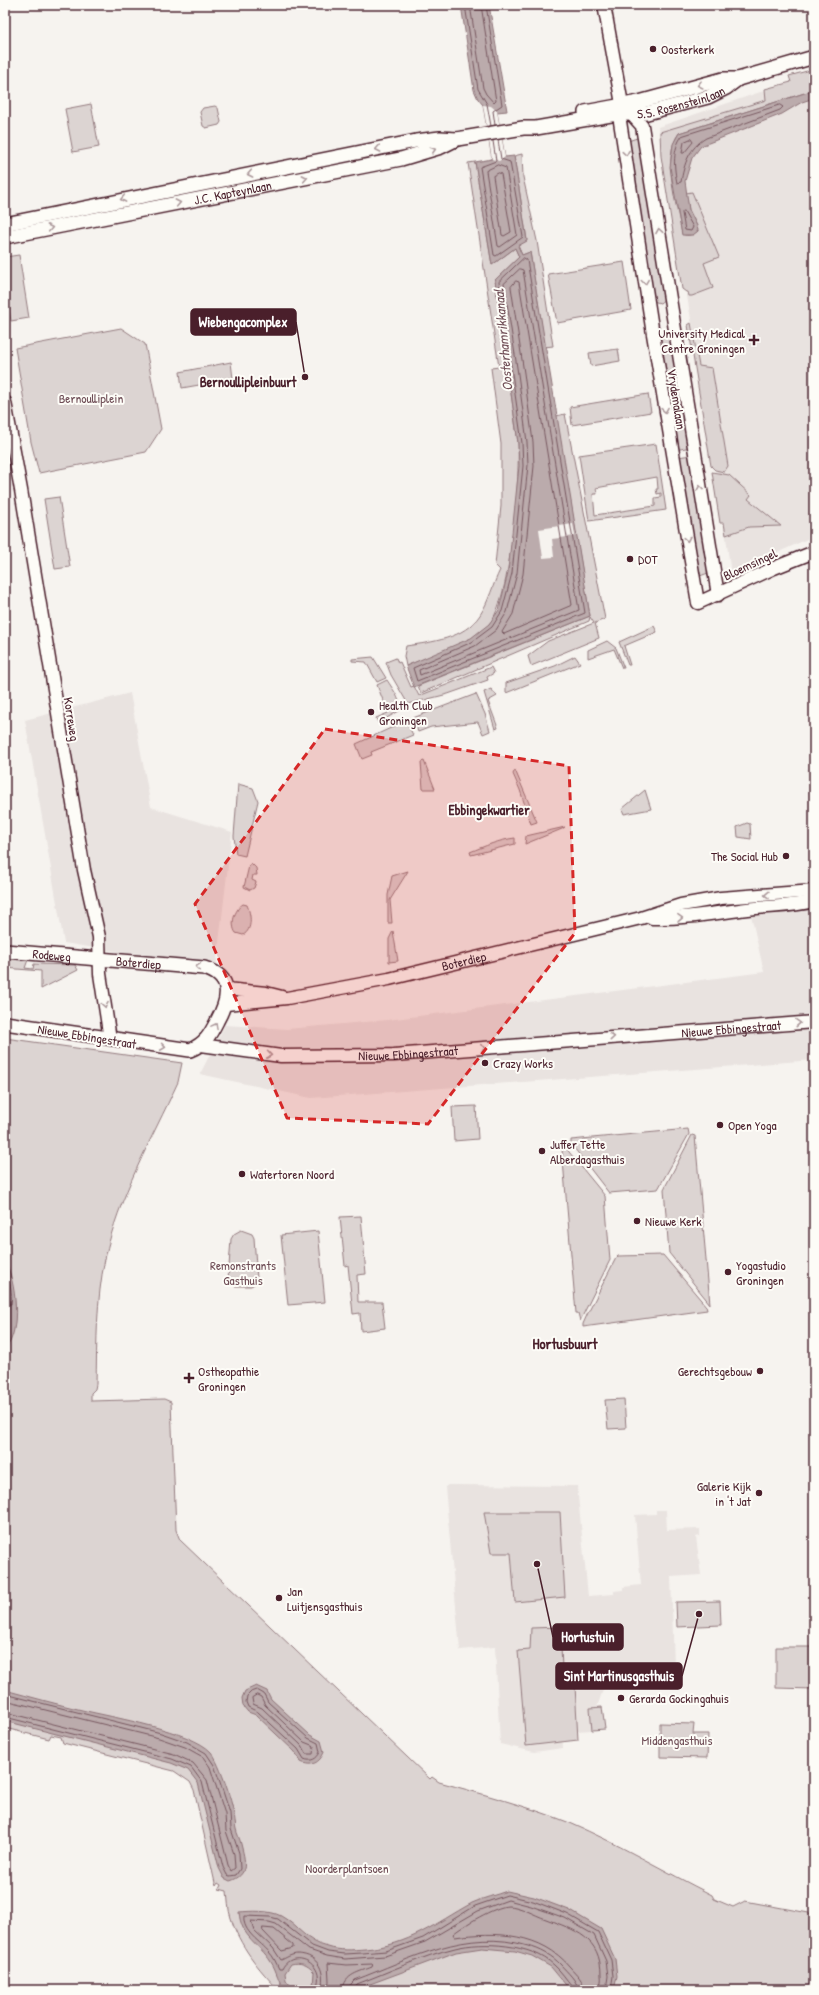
<svg xmlns="http://www.w3.org/2000/svg" width="819" height="1995" viewBox="0 0 819 1995" font-family="'Patrick Hand',sans-serif">
<style>
.built{fill:#e9e3e0}
.green{fill:#dcd4d2;stroke:#937a7e;fill-rule:evenodd}
.water{fill:#bbabac;stroke:#8e7378}
.pier{fill:#f6f3ef}
.lines{fill:none;stroke-linecap:round;stroke-linejoin:round}
.shore{stroke:#77575f;stroke-width:1}
.tertiary-casing{stroke:#4a1f2b;stroke-width:15}
.secondary-casing{stroke:#4a1f2b;stroke-width:16}
.tertiary{stroke:#fdfcf7;stroke-width:12}
.secondary{stroke:#fdfcf7;stroke-width:13}
.oneway{stroke:#ac999b}
.marked{fill:#d62828;fill-opacity:0.2;stroke:#d62828;stroke-width:3;stroke-dasharray:8 5;stroke-linejoin:round}
.poi-dot{fill:#4a1f2b;stroke:#fdfcf7;stroke-width:1.5}
.labels{text-anchor:middle;stroke-width:4;stroke-linejoin:round;paint-order:stroke}
.poi-label{font-size:13px;fill:#4a1f2b;stroke:#fdfcf7;text-anchor:start}
.street-label{font-size:13px;fill:#4a1f2b;stroke:#fdfcf7}
.park-label{font-size:13px;fill:#6e4c55;stroke:#fdfcf7}
.water-label{font-size:14px;font-style:italic;fill:#725058;stroke:#fdfcf7}
.neighbourhood-label{font-size:14px;font-weight:bold;fill:#4a1f2b;stroke:#fdfcf7}
.quarter-label{font-size:15px;font-weight:bold;fill:#4a1f2b;stroke:#fdfcf7}
.leader{fill:none;stroke:#4a1f2b;stroke-width:1.5}
.callout-dot{fill:#4a1f2b;stroke:#fdfcf7;stroke-width:1.5}
.callout{fill:#4a1f2b;stroke:#4a1f2b;stroke-width:1.5}
.callout-label{font-size:14px;text-anchor:middle;font-weight:bold;fill:#fff}
</style>
<rect width="100%" height="100%" fill="#f6f3ef"/>
<filter id="ink" filterUnits="userSpaceOnUse"><feTurbulence type="fractalNoise" baseFrequency=".025" numOctaves="2"/><feDisplacementMap in="SourceGraphic" scale="8" xChannelSelector="R" yChannelSelector="G"/><feConvolveMatrix kernelMatrix="1 2 1 2 8 2 1 2 1" color-interpolation-filters="sRGB"/></filter>
<g filter="url(#ink)">
<path class="built" d="M784,84L814,93V536L731,574L717,471L658,127Z
M130,693L151,807L232,832L216,968L64,943L25,720Z
M814,767V825H813L807,769Z
M814,906V1060L311,1098L200,1074L225,1025L287,1029L387,1020L764,972L751,915Z
M448,1485L577,1486L588,1596L614,1594V1591L623,1590V1587L641,1585L635,1515L656,1514V1510H666L667,1530L700,1529V1536L696,1537L701,1575L671,1577L674,1666L622,1670V1671L609,1673L597,1707L590,1708L592,1730L562,1732L563,1748L534,1752L500,1744L495,1647L460,1650L445,1487Z"/>
<path class="green" d="M814,69V90L679,133C661,157 677,205 682,234C688,237 692,235 698,231L697,226L689,210L686,193L692,192L719,257L704,263L713,288L692,296H689L688,292H686L682,289L661,156L660,132L766,100L765,89L791,82L789,76Z
M91,104L99,147L73,152L65,109Z
M215,106L218,108L221,122L219,125L206,128L203,126L200,112L203,108Z
M640,137L666,298L660,303L653,301L628,141Z
M522,154L523,177L537,241L553,346L545,347L530,252L522,255L518,246L527,240L514,156Z
M475,162L492,265L515,248L519,257L495,280L518,443C520,478 511,600 489,624C469,646 433,655 406,666L404,656L406,646C432,642 464,639 480,615C489,601 493,584 500,570L495,565L501,506V444L491,368L499,367L468,163Z
M19,255L29,318L11,321L5,284V257Z
M624,262L631,310L557,323L548,274Z
M691,323L699,366L712,368L728,466L724,472L715,470L711,466L688,325Z
M121,328L145,344L161,429L146,452L39,473L31,442L15,348Z
M671,329L691,447L675,450L657,335Z
M618,349L620,361L591,366L589,353Z
M231,362L233,379L182,388L180,372Z
M648,394L651,412L572,425L570,407Z
M565,414L605,619L595,623L599,638L531,666L528,656L548,641L594,623L590,617L589,621L421,693L418,686L590,616L556,416Z
M656,444L666,510L589,521L579,455ZM657,477L658,489H656L657,494L661,493V497L655,498V506L595,515L593,494H597L596,488Z
M692,455L711,572L697,577L677,457Z
M712,472L729,475L751,495L748,499L781,526L749,527L726,535L724,523H720Z
M59,497L70,567L55,569L44,499Z
M654,626L657,632L624,646L630,665H628L619,642Z
M607,641L616,648L624,668H622L614,649L588,658V650Z
M575,656L580,663L506,693V683L555,666Z
M373,657L386,678L377,682L366,662L352,661V659Z
M396,658L398,663L400,662L411,687L414,686L419,696L491,667L494,673L487,677L488,680L448,694L408,704L391,675L386,662Z
M387,680C392,688 403,702 399,711L378,723L376,718L388,713L377,685Z
M491,689L497,696L488,701L498,728L495,729L484,692Z
M476,694L485,714L490,731L483,734L478,722L431,727L418,732L413,718Z
M406,721L413,735L371,752L372,755L362,759L356,744Z
M424,761L435,789H423L421,762Z
M515,770L537,822L531,824L520,790L513,774Z
M238,784L253,788L258,801L245,856L236,854L234,836Z
M645,790L651,809L624,814L622,809Z
M747,823L750,824L751,839L738,837L737,827Z
M565,827L562,829L525,844L526,836Z
M515,838V844L471,855L470,852C485,846 499,840 515,838Z
M251,863L256,868L257,875H253L252,880L256,882L254,888L250,890L244,887L249,866Z
M408,871L390,900L392,923H388V895L392,876Z
M243,904L247,905C251,914 253,930 243,935L236,933C230,925 234,910 243,904Z
M393,931L398,961L389,962V939Z
M5,954L29,957L25,968L33,969L34,964L75,965L78,970L41,989V971L5,968Z
M5,1038L182,1063L178,1082C152,1139 118,1197 105,1259C96,1300 97,1342 96,1384L95,1389L91,1393V1401L164,1399L171,1402L176,1530L180,1540L430,1779L432,1777L439,1782C483,1794 527,1806 570,1823C619,1844 664,1871 712,1895L714,1899L733,1907L745,1901L814,1914V1990H279C259,1970 239,1945 231,1918C228,1910 228,1899 227,1891L219,1889L221,1885L218,1883L216,1886L215,1883L194,1790L190,1782L174,1771L63,1743L61,1737L51,1735L49,1739L5,1728Z
M476,1106L478,1139L454,1141L452,1107Z
M688,1129L689,1134L658,1189L609,1193L571,1144V1140Z
M692,1135L695,1136L710,1304L669,1253L664,1189Z
M565,1147L605,1196L610,1260L580,1321L578,1313H576L562,1149Z
M361,1216L366,1274L357,1275L358,1302H382L385,1328L361,1331L360,1313L353,1314L348,1265L345,1266L340,1217Z
M241,1230L252,1234L254,1238L257,1279L256,1283L251,1286H235L228,1280L231,1239L234,1234Z
M318,1231L325,1302L288,1305L281,1235Z
M663,1255L706,1306L707,1310L583,1327V1324L587,1315L616,1258L618,1256Z
M624,1399L626,1428L608,1429L605,1400Z
M484,1512H560L565,1597L515,1602L511,1553H491Z
M720,1601L721,1625L677,1627L676,1602Z
M560,1627L562,1668H574L578,1740L526,1746L518,1651L530,1650L531,1628Z
M776,1647H813V1689L776,1688Z
M602,1707L605,1729L592,1730L590,1708Z
M660,1723L694,1724L693,1734H708L707,1758L660,1757Z"/>
<path class="water" d="M461,5H489L507,111L497,112L505,157L514,156L527,241L518,246L522,255L530,252L590,616L414,687L406,666L471,638L489,624L499,610L508,572L519,466L518,443L495,280L519,257L515,248L492,265L475,162L492,159L483,105L478,99L474,90Z
M814,90V98L802,102L782,114L701,146L692,158L685,181L689,210L697,226L698,231L693,235H682L670,167L673,144L679,133Z
M5,1261C16,1281 22,1332 5,1349V1320L8,1311L5,1308Z
M256,1686L267,1691L271,1699L310,1735L321,1741L324,1752C320,1763 311,1767 301,1762L295,1752L256,1715L248,1712L243,1706L242,1698L245,1691Z
M5,1690C31,1697 56,1704 82,1710C111,1717 192,1731 211,1752C220,1764 234,1806 235,1821C236,1824 235,1826 236,1829C237,1834 240,1839 241,1844C245,1860 250,1875 230,1881L224,1878L219,1868L198,1783L188,1770L171,1763L5,1721Z
M507,1891L534,1897L569,1910L601,1929L615,1959L617,1976L614,1990H570L551,1967L532,1956L515,1951L482,1948L456,1952L354,1990H309L313,1986L314,1972C307,1964 300,1962 291,1964L285,1973L286,1980L294,1990H285C278,1982 277,1971 271,1962C259,1943 241,1938 239,1912C251,1911 270,1910 281,1916C299,1926 306,1942 328,1947C340,1951 352,1950 365,1949C410,1945 434,1924 472,1903C483,1898 496,1895 507,1891Z"/>
<path class="pier" d="M483,105L491,106L497,111L505,157L499,161L492,159Z
M573,524L575,536L552,539L554,557L543,558L539,529Z"/>
<g class="lines">
<path class="shore" d="M465,5L478,89L487,104L491,126
M470,5L483,88L486,94L494,103L496,101L481,5
M486,5L502,105L493,111L495,125
M780,105L783,107L780,110L706,138C689,148 684,164 681,182L677,183C674,168 672,149 682,136Z
M691,139L693,142L684,153H682L684,142Z
M493,141L496,161L480,167L494,255L496,256L523,237L510,162L501,159L498,140
M498,165L506,168L517,235L500,247L498,246L486,171Z
M499,173L501,174L511,232L504,236L502,235L493,176Z
M684,211L693,227L691,231L685,230L682,213Z
M524,258L527,260L585,613L417,681L413,668L472,642L492,627L502,611L512,573L523,466L522,443L499,282Z
M520,269L523,270L579,610L420,675L419,670L475,646L496,630L507,612L517,573L528,465L527,442L518,374L504,284Z
M516,281L519,282L572,605L504,634L502,632L513,614L523,574L534,466L533,442L524,373L511,287Z
M5,1271C10,1281 13,1293 11,1304H5
M257,1690L264,1694L268,1702L308,1738L318,1743L320,1752C317,1759 311,1762 304,1759L298,1749L258,1712L248,1707L246,1702L247,1696L251,1692Z
M5,1694L161,1733L187,1742L206,1753L214,1765L220,1782L230,1813L231,1829L239,1853L240,1869L236,1875L230,1876L227,1875L223,1867L202,1782L191,1767L172,1759L5,1717
M257,1695L261,1697L265,1705L304,1742L314,1746L313,1754H306L301,1745L262,1708L253,1704L252,1698Z
M5,1700L159,1738L185,1747L203,1757L210,1767L225,1814L226,1831L234,1854L235,1868L231,1871L228,1865L207,1780L193,1763L174,1754L5,1712
M263,1928L274,1929L293,1945V1948L282,1951L263,1931Z
M315,1990C330,1965 293,1946 282,1969H279C276,1963 274,1957 269,1952C261,1942 242,1932 244,1916L270,1917L278,1919L312,1946L328,1952L345,1954L362,1953L386,1951L423,1938L475,1906L507,1895L533,1901L567,1914L598,1932L611,1960L613,1976L611,1990
M321,1990C326,1972 319,1955 298,1954C291,1954 286,1958 281,1960L273,1948L254,1930L251,1921L269,1922L276,1924L309,1950L327,1956L345,1959L385,1956L425,1942L478,1911L508,1900L531,1906L565,1918L594,1935L606,1961L608,1976L606,1990
M328,1990L329,1981L328,1963L346,1965L373,1964L372,1967C360,1972 344,1974 343,1990
M349,1990L351,1984L355,1980C411,1959 467,1927 528,1946C540,1949 553,1956 561,1965C567,1972 578,1981 578,1990
M354,1990L357,1984C389,1972 422,1956 455,1948C483,1941 532,1944 554,1965C561,1971 566,1979 572,1986L573,1990
M584,1990C584,1980 576,1974 570,1967C542,1933 496,1931 455,1937L453,1934C464,1925 494,1907 508,1906C520,1906 534,1915 546,1919C575,1930 601,1937 601,1975C602,1980 600,1985 600,1990"/>
<g class="tertiary-casing">
<g id="tertiary">
<path d="M604,5L622,104L642,126L718,595"/>
<path d="M622,105L619,115L653,334L698,603L774,568L814,552"/>
<path d="M5,402L21,490L84,870L99,937L100,974L110,1039"/>
<path d="M652,918C684,919 715,913 747,909C770,906 791,907 814,901"/>
<path d="M226,989L266,993L282,997"/>
<path id="s1" d="M226,1004L287,998L389,979L641,918L681,905L721,898L814,891"/>
<path id="s2" d="M201,1045L281,1056L394,1055L814,1022"/>
</g>
</g>
<g class="secondary-casing">
<g id="secondary">
<path d="M585,112L639,102L723,79H738L814,57"/>
<path id="s3" d="M5,224L416,141L440,138L457,139L523,128H536L611,115L647,113L708,97L726,88L738,79"/>
<path id="s4" d="M5,237L401,159L441,147L457,139"/>
<path id="s5" d="M5,951L204,968C234,977 229,999 217,1021C210,1035 205,1044 190,1050L5,1023"/>
</g>
</g>
<use href="#tertiary" class="tertiary"/>
<use href="#secondary" class="secondary"/>
</g>
<defs><path id="oneway-chevron" d="M-2-3.5L2.5 0L-2 3.5" fill="none" stroke-width="1.6" stroke-linecap="round" stroke-linejoin="round"/></defs>
<g class="oneway">
<use href="#oneway-chevron" transform="translate(700 85) rotate(166)"/>
<use href="#oneway-chevron" transform="translate(378 149) rotate(169)"/>
<use href="#oneway-chevron" transform="translate(433 150) rotate(-16)"/>
<use href="#oneway-chevron" transform="translate(626 153) rotate(81)"/>
<use href="#oneway-chevron" transform="translate(250 174) rotate(169)"/>
<use href="#oneway-chevron" transform="translate(305 178) rotate(-11)"/>
<use href="#oneway-chevron" transform="translate(123 199) rotate(169)"/>
<use href="#oneway-chevron" transform="translate(178 203) rotate(-11)"/>
<use href="#oneway-chevron" transform="translate(50 228) rotate(-11)"/>
<use href="#oneway-chevron" transform="translate(659 231) rotate(-99)"/>
<use href="#oneway-chevron" transform="translate(645 282) rotate(82)"/>
<use href="#oneway-chevron" transform="translate(665 410) rotate(81)"/>
<use href="#oneway-chevron" transform="translate(700 488) rotate(-99)"/>
<use href="#oneway-chevron" transform="translate(687 539) rotate(80)"/>
<use href="#oneway-chevron" transform="translate(767 895) rotate(179)"/>
<use href="#oneway-chevron" transform="translate(680 918) rotate(-3)"/>
<use href="#oneway-chevron" transform="translate(198 967) rotate(-175)"/>
<use href="#oneway-chevron" transform="translate(105 1005) rotate(81)"/>
<use href="#oneway-chevron" transform="translate(798 1023) rotate(-4)"/>
<use href="#oneway-chevron" transform="translate(215 1026) rotate(-62)"/>
<use href="#oneway-chevron" transform="translate(612 1037) rotate(-5)"/>
<use href="#oneway-chevron" transform="translate(163 1047) rotate(8)"/>
<use href="#oneway-chevron" transform="translate(483 1048) rotate(-5)"/>
<use href="#oneway-chevron" transform="translate(269 1055) rotate(8)"/>
</g>
</g>
<path class="marked" d="M325,729L569,766L575,933L428,1124L287,1118L195,904Z"/>
<g class="poi-dot">
<circle cx="653" cy="49" r="4"/>
<path d="M752 334h4v4h4v4h-4v4h-4v-4h-4v-4h4z"/>
<circle cx="630" cy="559" r="4"/>
<circle cx="371" cy="712" r="4"/>
<circle cx="786" cy="856" r="4"/>
<circle cx="485" cy="1063" r="4"/>
<circle cx="720" cy="1125" r="4"/>
<circle cx="542" cy="1151" r="4"/>
<circle cx="242" cy="1174" r="4"/>
<circle cx="637" cy="1221" r="4"/>
<circle cx="728" cy="1272" r="4"/>
<circle cx="760" cy="1371" r="4"/>
<path d="M187 1372h4v4h4v4h-4v4h-4v-4h-4v-4h4z"/>
<circle cx="759" cy="1493" r="4"/>
<circle cx="279" cy="1598" r="4"/>
<circle cx="621" cy="1698" r="4"/>
</g>
<g class="labels">
<g class="poi-label">
<text x="661" y="54">Oosterkerk</text>
<text x="745" y="338" text-anchor="end">University Medical<tspan x="745" dy="15">Centre Groningen</tspan></text>
<text x="638" y="564">DOT</text>
<text x="379" y="710">Health Club<tspan x="379" dy="15">Groningen</tspan></text>
<text x="778" y="861" text-anchor="end">The Social Hub</text>
<text x="493" y="1068">Crazy Works</text>
<text x="728" y="1130">Open Yoga</text>
<text x="550" y="1149">Juffer Tette<tspan x="550" dy="15">Alberdagasthuis</tspan></text>
<text x="250" y="1179">Watertoren Noord</text>
<text x="645" y="1226">Nieuwe Kerk</text>
<text x="736" y="1270">Yogastudio<tspan x="736" dy="15">Groningen</tspan></text>
<text x="198" y="1376">Ostheopathie<tspan x="198" dy="15">Groningen</tspan></text>
<text x="752" y="1376" text-anchor="end">Gerechtsgebouw</text>
<text x="751" y="1491" text-anchor="end">Galerie Kijk<tspan x="751" dy="15">in 't Jat</tspan></text>
<text x="287" y="1596">Jan<tspan x="287" dy="15">Luitjensgasthuis</tspan></text>
<text x="629" y="1703">Gerarda Gockingahuis</text>
</g>
<g class="street-label">
<text dy="5" stroke="none"><textPath href="#s3" startOffset="688">S.S. Rosensteinlaan</textPath></text>
<text dy="5" stroke="none"><textPath href="#s4" startOffset="232">J.C. Kapteynlaan</textPath></text>
<text transform="translate(677 399) rotate(81)" y="5">Vrydemalaan</text>
<text transform="translate(750 564) rotate(-25)" y="5">Bloemsingel</text>
<text transform="translate(72 719) rotate(81)" y="5">Korreweg</text>
<text dy="5" stroke="none"><textPath href="#s5" startOffset="47">Rodeweg</textPath></text>
<text dy="5" stroke="none"><textPath href="#s1" startOffset="242">Boterdiep</textPath></text>
<text dy="5" stroke="none"><textPath href="#s5" startOffset="134">Boterdiep</textPath></text>
<text dy="5" stroke="none"><textPath href="#s2" startOffset="532">Nieuwe Ebbingestraat</textPath></text>
<text transform="translate(87 1036) rotate(9)" y="5">Nieuwe Ebbingestraat</text>
<text dy="5" stroke="none"><textPath href="#s2" startOffset="208">Nieuwe Ebbingestraat</textPath></text>
</g>
<g class="park-label">
<text x="91" y="403">Bernoulliplein</text>
<text x="243" y="1270">Remonstrants<tspan x="243" dy="15">Gasthuis</tspan></text>
<text x="677" y="1745">Middengasthuis</text>
<text x="347" y="1873">Noorderplantsoen</text>
</g>
<g class="water-label">
<text transform="translate(503 340) rotate(-95)" y="5">Oosterhamrikkanaal</text>
</g>
<g class="neighbourhood-label">
<text x="248" y="387">Bernoullipleinbuurt</text>
<text x="489" y="815">Ebbingekwartier</text>
</g>
<g class="quarter-label">
<text x="565" y="1349">Hortusbuurt</text>
</g>
</g>
<path class="leader" d="M305 377L296 322M537 1564L553 1637M699 1614L682 1676"/>
<g class="callout-dot">
<circle cx="305" cy="377" r="4"/>
<circle cx="537" cy="1564" r="4"/>
<circle cx="699" cy="1614" r="4"/>
</g>
<g class="callout">
<rect x="191" y="309" width="105" height="26" rx="4"/>
<rect x="553" y="1624" width="70" height="26" rx="4"/>
<rect x="556" y="1663" width="126" height="26" rx="4"/>
</g>
<g class="callout-label">
<text x="243" y="327">Wiebengacomplex</text>
<text x="588" y="1642">Hortustuin</text>
<text x="619" y="1681">Sint Martinusgasthuis</text>
</g>
<rect width="819" height="1995" fill="none" stroke="#fdfcf7" stroke-width="20"/>
<rect x="10" y="10" width="799" height="1975" fill="none" stroke="#4a1f2b" stroke-width="1.5" filter="url(#ink)"/>
</svg>
